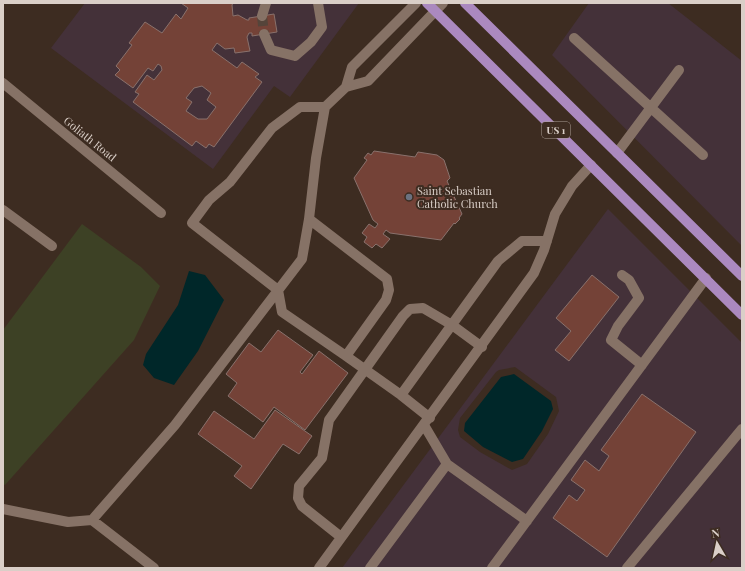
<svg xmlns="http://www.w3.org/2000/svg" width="745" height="571" viewBox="0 0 745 571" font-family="'Playfair Display',serif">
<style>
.commercial{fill:#443139;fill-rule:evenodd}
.green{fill:#3d4125}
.water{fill:#002729}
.building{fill:#744237;stroke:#89716c;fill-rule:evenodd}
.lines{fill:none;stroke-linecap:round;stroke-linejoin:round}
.minor-tunnel{stroke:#55443a;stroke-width:10;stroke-dasharray:10 5;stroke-linecap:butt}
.minor{stroke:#867266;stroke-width:10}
.major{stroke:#ab89bf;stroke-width:10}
.worship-dot{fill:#6b7280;stroke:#3d2c21;stroke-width:1.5}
.labels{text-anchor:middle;stroke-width:4;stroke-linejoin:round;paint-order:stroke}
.shield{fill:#3d2c21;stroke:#ab9e96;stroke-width:1}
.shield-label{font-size:10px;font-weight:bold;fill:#dacfc8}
.street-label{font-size:11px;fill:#dacfc8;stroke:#3d2c21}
.poi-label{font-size:11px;fill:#dacfc8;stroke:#3d2c21;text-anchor:start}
</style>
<rect width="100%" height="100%" fill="#3d2c21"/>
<path class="commercial" d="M85,3H359L290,97L274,86L213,169L51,48Z
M589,3H668L742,61V246L552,55Z
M608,209L742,343V568H342ZM515,367L556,397L559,411L548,434L527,464L512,470L480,452L460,437L458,430L460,418L496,372L499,370Z"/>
<path class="green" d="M82,224L141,267L160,286L134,340L5,485L3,484V330Z"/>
<path class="water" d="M189,271L205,275L224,300L198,351L174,385L154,378L143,365L146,354L178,305Z
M514,374L551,401L553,409L542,431L523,459L512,462L483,447L464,431L465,423L501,377Z"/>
<path class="building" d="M181,3H233L232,5L233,16L238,15L247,20H249V18L274,14L277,32L252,36V33H249L247,37L250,51L235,53L234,48L225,49L217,43L212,50L237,68L242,62L259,74L255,77L262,82L214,147L209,144L206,148L196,141L192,146L133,102L139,94L135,92L147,75L154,80L162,70L161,66L158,64L153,71L148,68L133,88L115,75L120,70L116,66L132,45L129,43L145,22L162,33L176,14L181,19L188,8ZM202,86L211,93L207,100L216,107L207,119H198L186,111L192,102L186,98L194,88Z
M374,151L415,157L418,152L437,155L444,160L450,178L447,181L462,214L459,218L460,219L455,224L454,223L441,240L390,233L386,230L383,234L390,239L382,248L376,244L372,248L364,242L367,237L362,233L369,224L375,228L378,224L373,220L354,178L367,160L364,158L368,153L371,155Z
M592,275L619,297L569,361L555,350L571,331L556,318Z
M278,330L313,355L300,372L302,374L319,351L348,373L305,430L274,407L263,422L228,396L237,383L226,374L249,343L261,352Z
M642,394L696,432L607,557L553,518L569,495L577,501L585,490L571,480L585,460L599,471L609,456L601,450Z
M275,410L312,436L299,454L283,444L251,489L234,476L242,466L198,434L214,411L254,439Z"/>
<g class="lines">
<path class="minor-tunnel" d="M262,16L264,34"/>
<path class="minor" d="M262,16L266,3
M264,34L271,50L295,56L311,42L322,27L318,3
M574,38L703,155
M3,83L161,213
M346,87L352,67L416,3
M325,107H300L272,128L230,182L209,200L192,223L278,290L282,312L346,356
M617,153L679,70
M3,210L52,246
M309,219L387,279L389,290L386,300L346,356L401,395
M622,275L629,280L639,298L618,326L611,340L642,365
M430,418L401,395L498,261L522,241H547
M447,464L527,521
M3,509L68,522L92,520L175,425L302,259L309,219L316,158L325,107L346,87L368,81L443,3
M92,520L154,568
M341,537L302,506L298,498L299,486L322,458L329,420L403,316L410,309L423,308L452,325L482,347
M319,568L534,273L544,250L555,214L572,186L591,165
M370,568L447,464L424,425
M492,568L706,278
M627,568L742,429"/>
<path class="major" d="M427,3L742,315
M465,3L742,276"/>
</g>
<circle class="worship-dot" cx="409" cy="197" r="4"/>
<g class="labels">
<rect class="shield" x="542" y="122" width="28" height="16" rx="3"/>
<g class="shield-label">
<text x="556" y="134">US 1</text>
</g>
<g class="street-label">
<text transform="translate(90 139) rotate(39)" y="4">Goliath Road</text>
</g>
<g class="poi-label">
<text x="417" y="195">Saint Sebastian<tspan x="417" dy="13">Catholic Church</tspan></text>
</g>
</g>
<rect width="745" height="571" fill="none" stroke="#dacfc8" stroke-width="8"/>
<g transform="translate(717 543) rotate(351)" stroke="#3d2c21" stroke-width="3" paint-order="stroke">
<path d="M0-3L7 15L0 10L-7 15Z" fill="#dacfc8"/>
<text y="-6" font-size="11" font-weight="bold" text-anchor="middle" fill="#dacfc8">N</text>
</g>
</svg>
